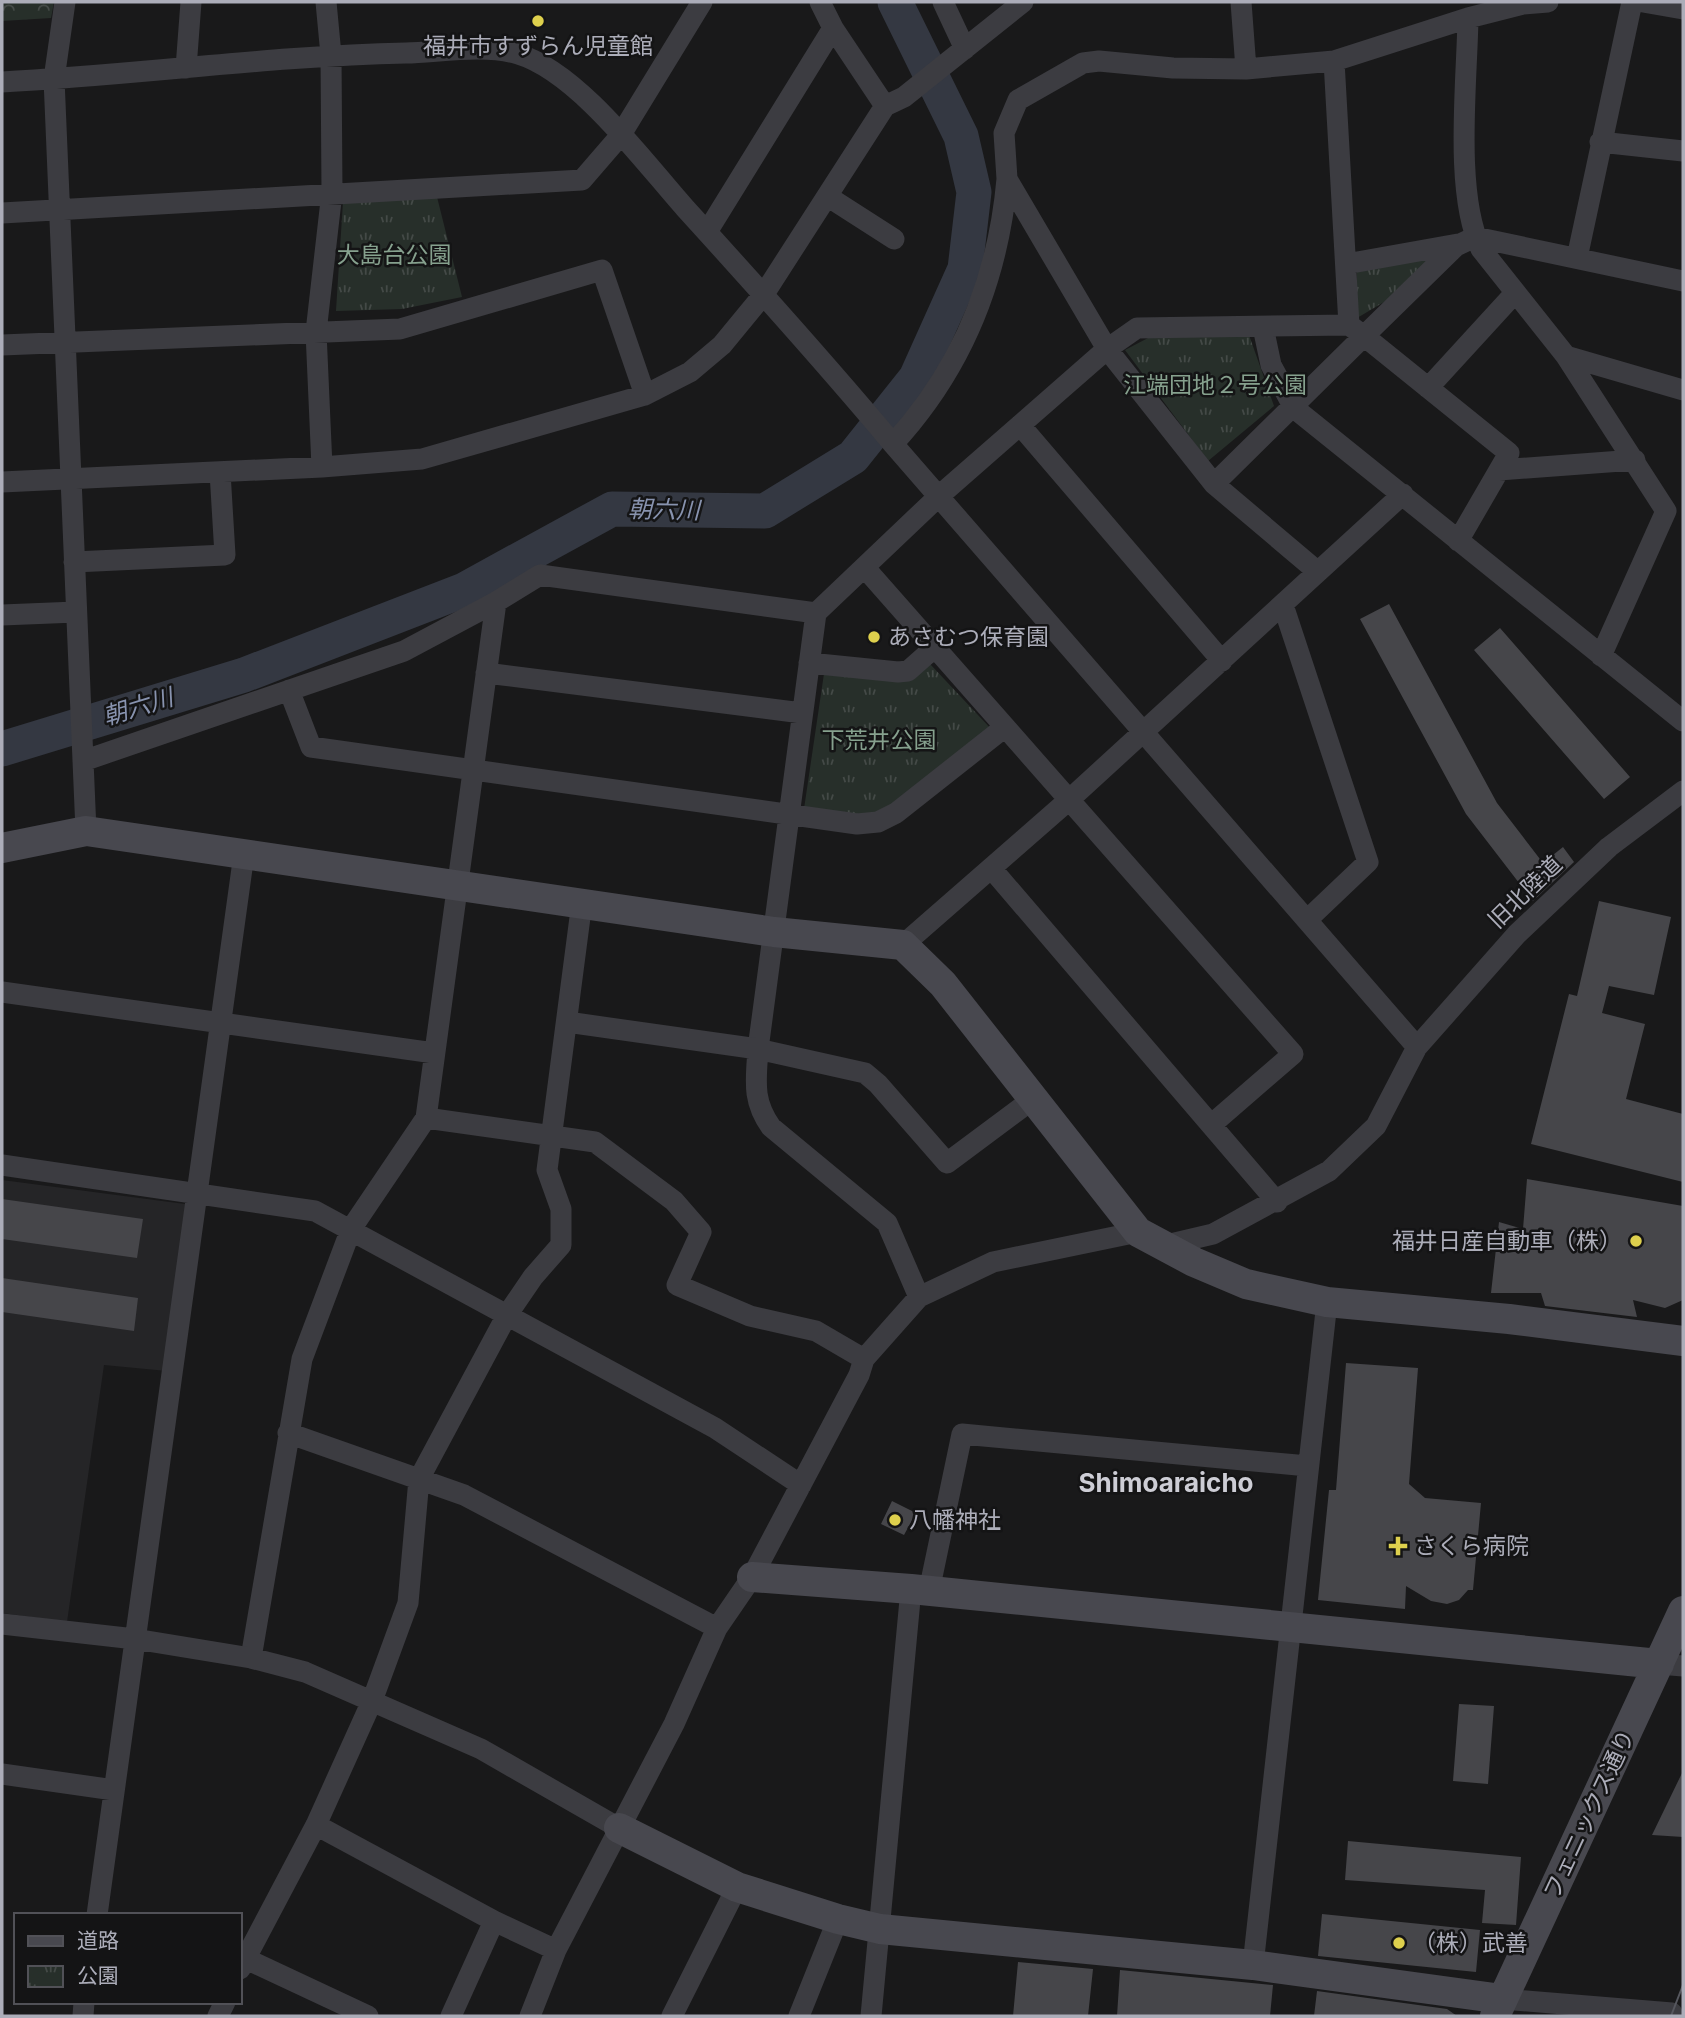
<svg xmlns="http://www.w3.org/2000/svg" width="1685" height="2018" viewBox="0 0 1685 2018" font-family="Inter,'Noto Sans JP',sans-serif">
<style>
.built{fill:#252527}
.forest{fill:url(#forest-crowns)}
.park{fill:url(#park-tufts)}
.lines{fill:none;stroke-linecap:round;stroke-linejoin:round}
.river{stroke:#343842;stroke-width:35}
.building{fill:#46464a}
.street{stroke:#3c3c41;stroke-width:21}
.secondary{stroke:#48484f;stroke-width:30}
.tram{stroke:#56575e;stroke-width:2}
.poi-dot{fill:#ded04d;stroke:#141415;stroke-width:2.5}
.labels{text-anchor:middle;stroke-width:5;stroke-linejoin:round;paint-order:stroke}
.poi-label{font-size:23px;fill:#acadb9;stroke:#141415;text-anchor:start}
.park-label{font-size:23px;fill:#86a18e;stroke:#141415}
.street-label{font-size:23px;fill:#acadb9;stroke:#141415}
.water-label{font-size:24px;font-style:italic;fill:#8893af;stroke:#141415}
.quarter-label{font-size:26px;font-weight:bold;fill:#cdcdd5;stroke:#141415}
</style>
<defs>
<pattern id="forest-crowns" width="20" height="18" patternUnits="userSpaceOnUse" patternTransform="scale(1.75)"><rect width="20" height="18" fill="#272f2a"/><path d="M2 6a3 3 0 1 1 6 0M12 15a3 3 0 1 1 6 0" fill="none" stroke="#444a47"/></pattern>
<pattern id="park-tufts" width="24" height="20" patternUnits="userSpaceOnUse" patternTransform="scale(1.75)"><rect width="24" height="20" fill="#272f2a"/><path d="M3 7l-1-3M5 7V3M7 7l1-3M15 17l-1-3M17 17v-4M19 17l1-3" fill="none" stroke="#444a47"/></pattern>
</defs>
<rect width="100%" height="100%" fill="#19191a"/>
<path class="built" d="M2,1180L185,1204L190,1213L167,1371L104,1365L67,1622L2,1613Z"/>
<path class="forest" d="M2,2H54L51,18L2,21Z"/>
<path class="park" d="M437,197L462,297L402,309L336,311L343,202Z
M1443,253L1401,292L1357,318V272Z
M1249,335L1274,406L1208,461L1125,350L1150,337Z
M930,664L993,731L892,810L868,817L804,809L825,667Z"/>
<g class="lines">
<path class="river" d="M2,749L244,675L464,590L612,509L765,511L853,457L916,378L965,269L974,192L961,136L895,2"/>
</g>
<path class="building" d="M1389,604L1497,803L1543,863L1563,847L1574,862L1533,901L1466,814L1360,619Z
M1500,628L1630,777L1604,799L1474,650Z
M1599,901L1671,917L1654,995L1609,986L1602,1013L1645,1024L1626,1099L1683,1114V1182L1531,1144L1569,994L1577,996Z
M1527,1179L1683,1206V1300L1665,1308L1633,1300L1637,1317L1545,1306L1541,1293H1491L1499,1222L1523,1229Z
M2,1199L143,1219L137,1258L2,1239Z
M2,1278L138,1298L134,1331L2,1312Z
M1346,1363L1418,1368L1409,1484L1425,1498L1481,1503L1473,1590H1468L1459,1600L1447,1604L1431,1601L1406,1586L1405,1609L1318,1600L1329,1490H1336Z
M892,1501L916,1513L904,1535L881,1524Z
M1459,1704L1494,1706L1488,1784L1453,1781Z
M1683,1771V1837L1652,1835Z
M1348,1841L1521,1857L1516,1925L1482,1923L1485,1890L1345,1880Z
M1322,1914L1480,1930L1476,1972L1318,1956Z
M1018,1962L1093,1969L1088,2016H1013Z
M1120,1970L1273,1985L1270,2016H1117Z
M1317,1991L1447,2009L1457,2016H1314Z"/>
<g class="lines">
<path class="street" d="M65,2L54,79L86,831
M820,2L833,28L885,106
M943,2L965,49
M1241,2L1246,69
M1643,2L1683,9
M1468,18C1467,82 1454,193 1481,249L1566,356L1666,511L1601,656
M1334,61L1349,325
M186,68L191,2
M2,82C137,75 271,56 406,53C441,52 484,44 518,54C578,72 644,162 685,208C756,286 826,364 893,444L1417,1047
M1600,142L1683,151
M827,196L894,239
M2,213L582,180L620,136L702,2
M707,232L833,28
M1577,258L1632,2
M1346,264L1458,244
M1263,327L1271,365L1294,408L1683,721
M2,345L400,329L602,270L645,395
M1566,356L1683,390
M1428,388L1515,293
M1020,425L1222,661
M893,444C962,369 998,280 1007,179
M322,467L316,332L332,192L331,55L326,2
M1499,470L1635,460
M2,482L322,467L422,459L645,395L690,372L722,345L764,294L885,106L904,97L1023,2
M1214,484L1364,336L1509,453L1458,541
M74,562L225,555L220,472
M865,568L1293,1054L1211,1125
M1318,572L1214,484L1107,349L1007,179L1004,133L1018,100L1083,63L1099,61L1173,68L1246,69L1334,61L1468,18L1523,4L1548,2
M1283,605L1368,862L1307,920
M2,615L76,612
M809,663L898,672L908,671L934,648
M486,673L802,713
M289,690L311,747L857,824L878,822L896,813L1005,727
M83,761L404,651L496,602L540,575L816,613
M991,868L1277,1202
M903,945L1070,799L1403,494
M2,992L434,1053
M567,1022L758,1049L865,1073L878,1084L947,1163L1033,1099
M426,1118L595,1142L674,1201L701,1232L677,1285L750,1316L816,1331L864,1359
M2,1165L315,1211L715,1428L801,1485
M1162,1246L1213,1234L1329,1171L1376,1126L1417,1047L1517,934L1609,847L1683,791
M919,1297L887,1223L771,1127C752,1100 756,1081 758,1049L816,613L939,496L1107,349L1137,328L1349,325L1364,336L1456,246L1475,237L1683,281
M288,1433L464,1495L717,1628
M929,1591L962,1434L1308,1466
M2,1624L135,1639L251,1658L305,1672L481,1749L619,1828
M251,1658L302,1359L351,1229L426,1118L496,602
M1659,1664L1683,1666
M2,1774L114,1790
M316,1825L494,1921L556,1950
M97,1915L244,854
M244,1958L368,2016
M1253,1965L1327,1302
M240,1969L316,1825L372,1701L408,1603L419,1479L507,1315L533,1277L561,1245V1209L547,1170L582,902
M1502,1999L1672,2013
M83,2016L84,2002
M218,2016L225,2002
M451,2016L494,1921
M530,2016L556,1950L674,1724L717,1628L752,1577L859,1375L864,1359L919,1297L993,1262L1138,1232
M672,2016L737,1887
M799,2016L838,1919
M871,2016L911,1589"/>
<path class="secondary" d="M2,848L86,831L774,932L903,945L943,984L1138,1232L1194,1262L1246,1284L1327,1302L1509,1319L1683,1341
M752,1577L911,1589L1659,1664
M619,1828L737,1887L838,1919L880,1929L1253,1965L1502,1999
M1495,2016L1683,1611"/>
<path class="tram" d="M1671,2016L1683,1985"/>
</g>
<g class="poi-dot">
<circle cx="538" cy="21" r="7"/>
<circle cx="874" cy="637" r="7"/>
<circle cx="1636" cy="1241" r="7"/>
<circle cx="895" cy="1520" r="7"/>
<path d="M1394.5 1535.5h7v7h7v7h-7v7h-7v-7h-7v-7h7z"/>
<circle cx="1399" cy="1943" r="7"/>
</g>
<g class="labels">
<g class="poi-label">
<text x="538" y="54" text-anchor="middle">福井市すずらん児童館</text>
<text x="888" y="645">あさむつ保育園</text>
<text x="1622" y="1249" text-anchor="end">福井日産自動車（株）</text>
<text x="909" y="1528">八幡神社</text>
<text x="1414" y="1554">さくら病院</text>
<text x="1413" y="1951">（株）武善</text>
</g>
<g class="park-label">
<text x="394" y="263">大島台公園</text>
<text x="1215" y="393">江端団地２号公園</text>
<text x="879" y="748">下荒井公園</text>
</g>
<g class="street-label">
<text transform="translate(1525 892) rotate(-44)" y="8">旧北陸道</text>
<text transform="translate(1589 1814) rotate(-65)" y="8">フェニックス通り</text>
</g>
<g class="water-label">
<text transform="translate(664 510) rotate(1)" y="8">朝六川</text>
<text transform="translate(138 707) rotate(-17)" y="8">朝六川</text>
</g>
<g class="quarter-label">
<text x="1166" y="1492">Shimoaraicho</text>
</g>
</g>
<rect width="1685" height="2018" fill="none" stroke="#acadb9" stroke-width="7"/>
<rect x="14" y="1913" width="228" height="91" fill="#141415" stroke="#515157" stroke-width="2"/>
<rect x="28" y="1936" width="35" height="10" fill="#48484f" stroke="#515157" stroke-width="2"/>
<text x="77" y="1948" font-size="21" fill="#acadb9">道路</text>
<rect x="28" y="1966" width="35" height="21" fill="url(#park-tufts)" stroke="#515157" stroke-width="2"/>
<text x="77" y="1983" font-size="21" fill="#acadb9">公園</text>
</svg>
